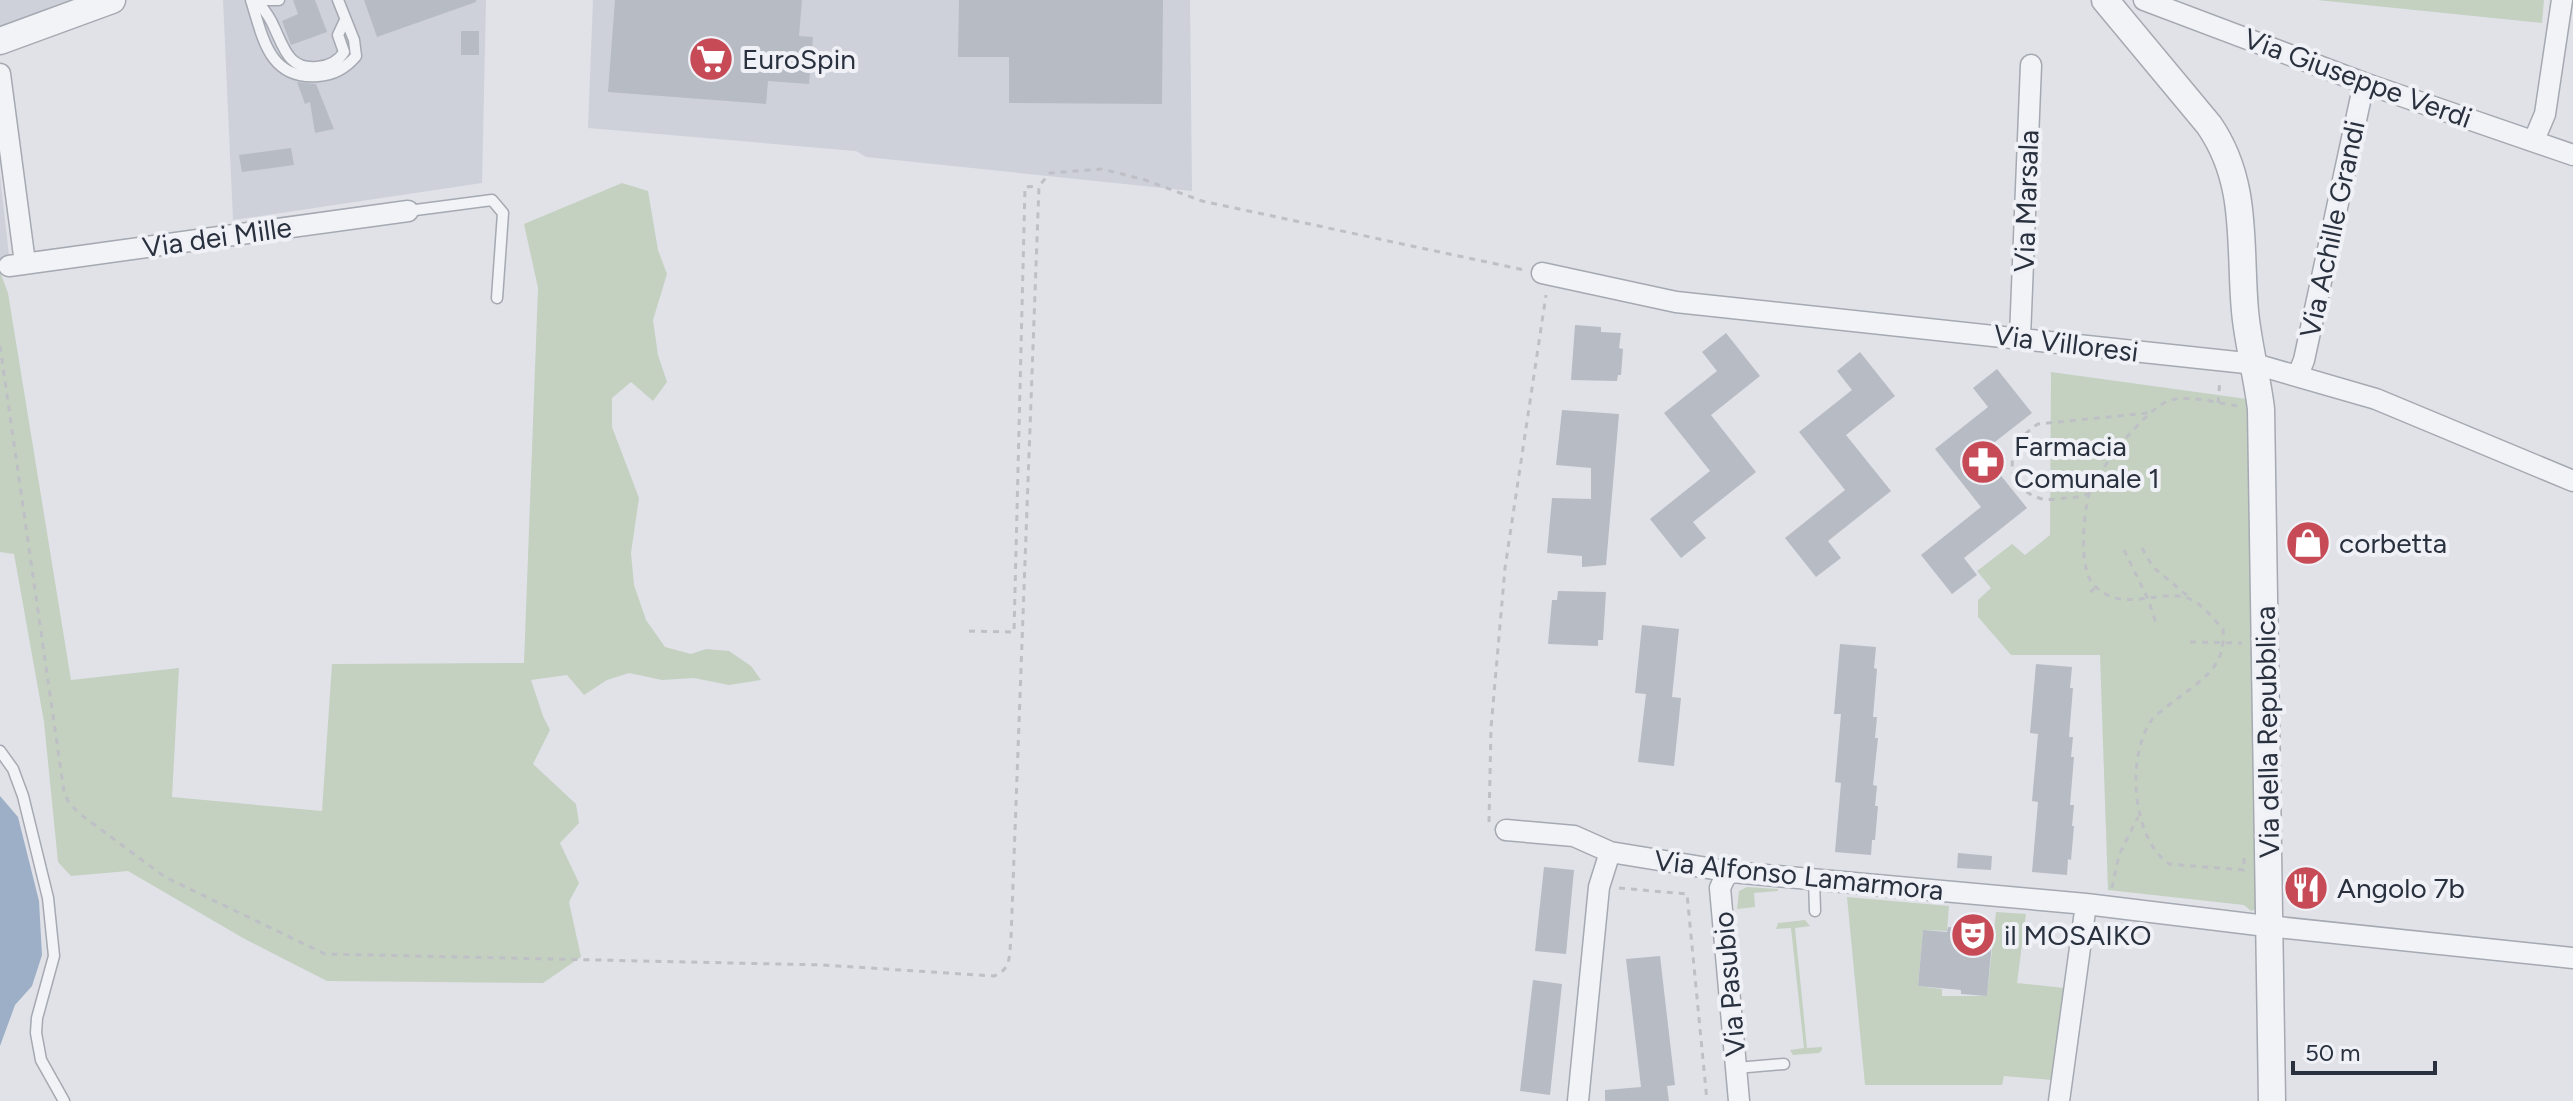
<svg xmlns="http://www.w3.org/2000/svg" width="2573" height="1101" viewBox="0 0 2573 1101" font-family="Figtree,sans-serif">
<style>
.built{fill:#ced1da}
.green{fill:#c4d1c1}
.water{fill:#9cafc6}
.building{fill:#b7bbc4}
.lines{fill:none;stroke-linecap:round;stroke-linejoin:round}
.service-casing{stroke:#a5a9b2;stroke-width:13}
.minor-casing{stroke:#a5a9b2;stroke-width:23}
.tertiary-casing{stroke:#a5a9b2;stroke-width:29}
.path{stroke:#bec0c6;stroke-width:3;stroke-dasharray:6 6;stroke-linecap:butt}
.service{stroke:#f2f3f6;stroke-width:10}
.minor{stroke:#f2f3f6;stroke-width:20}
.tertiary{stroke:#f2f3f6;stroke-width:26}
.labels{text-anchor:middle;stroke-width:8;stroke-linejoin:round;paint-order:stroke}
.poi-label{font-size:28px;fill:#29303e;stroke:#eff1f6;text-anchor:start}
.street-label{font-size:28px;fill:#29303e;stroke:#eff1f6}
</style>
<rect width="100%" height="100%" fill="#e0e2e8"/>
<path class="built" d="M0,0H79L0,30Z
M223,0H486L482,183L233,220Z
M593,0H1190L1192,191L866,157L856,151L588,128Z
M0,175L9,256L0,258Z"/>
<path class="green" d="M2317,0H2544L2542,23Z
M622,183L648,191L658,250L667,274L653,320L658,355L667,382L653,401L631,382L612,398V427L639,498L631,553L634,585L646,620L665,647L691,654L706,649L729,651L751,666L761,680L729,685L694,678L662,680L629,673L607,680L584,695L567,675L531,680L543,716L550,730L533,764L576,804L579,823L560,843L579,883L569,902L581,957L543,983L327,981L243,938L128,871L71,876L58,862L44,722L14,554L0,552V272L8,293L71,680L179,668L172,797L322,811L332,664L524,663L538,288L524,224Z
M2051,372L2247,399L2259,899L2257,909L2251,911L2244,905L2108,890L2100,655H2011L1978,617V600L1991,588L1977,571L2012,544L2025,555L2050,535Z
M1747,887L1778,889V891L1754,893L1755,907L1737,909L1739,891Z
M1847,897L1949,906L1947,931L1923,930L1918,986L1942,989V996H1987L1996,912L2026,914L2017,983L2064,988L2052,1080L2004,1076L2002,1085H1865Z
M1805,920L1810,926L1795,928L1807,1048L1822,1047V1050L1819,1053L1793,1055L1790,1050L1804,1048L1791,928L1776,929L1778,923Z"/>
<path class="water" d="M0,796L18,817L39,901L42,955L32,986L15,1005L0,1046Z"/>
<path class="building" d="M293,0H315L327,32L291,45L282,21L298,14Z
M364,0H476V2L377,37Z
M615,0H802L799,36L813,37L809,84L768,81L766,104L608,92Z
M959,0H1163L1162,104L1009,103V57H958Z
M461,31H479V55H461Z
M297,82L316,84L334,129L315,133L310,102L305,104Z
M291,148L294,165L242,172L239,155Z
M1575,325L1601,327V332L1621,333L1619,348L1623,349L1621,375H1618L1617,381L1571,380Z
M1726,333L1760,376L1711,415L1756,472L1693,522L1706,538L1681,558L1650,519L1710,471L1664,413L1717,371L1702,352Z
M1860,352L1895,396L1846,435L1891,491L1828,541L1841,558L1816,577L1785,538L1845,490L1799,432L1852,390L1837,371Z
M1997,369L2032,413L1982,452L2027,508L1964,558L1977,575L1952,594L1921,555L1981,507L1935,449L1988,407L1973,388Z
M1562,410L1619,414L1606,565L1582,567V556L1547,553L1552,498L1591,499V468L1556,465Z
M1558,591L1606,592L1603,640H1598V646L1548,644L1552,600H1557Z
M1642,625L1679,629L1672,697L1681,698L1674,766L1638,762L1646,694L1635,693Z
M1840,644L1876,647L1874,668L1877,669L1873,717H1877L1875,738H1878L1873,785L1877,786L1875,806H1878L1875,840H1872L1871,855L1835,852L1841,783L1835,782L1841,714H1834Z
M2036,664L2072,667L2070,688H2073L2069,737H2073L2071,757H2074L2070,805H2074L2072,826H2074L2071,860L2068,859L2067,875L2032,872L2038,802L2032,801L2038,734L2030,733Z
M1958,853L1992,856L1991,870L1957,868Z
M1544,867L1574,870L1566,954L1535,951Z
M1948,927L1993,931L1987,996L1961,994V990L1918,986L1923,930L1947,932Z
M1660,956L1675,1085L1667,1086L1669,1101H1605V1090L1641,1087L1626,959Z
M1533,980L1562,984L1550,1095L1520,1091Z"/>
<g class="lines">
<g class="service-casing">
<path id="service" d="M251,0C263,38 269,80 318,76C334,75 346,68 356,56L354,40L338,0
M256,0C263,8 270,17 274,27C284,48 289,70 317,67C329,66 338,62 344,52L338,35L345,20
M265,0H279
M408,211L492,200L503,213L497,298
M0,751L13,769L23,796L48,898L54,956L37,1018L36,1033L41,1060L64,1101
M1814,880L1815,911
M1736,1068L1784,1064"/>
</g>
<g class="minor-casing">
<path id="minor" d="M2144,0L2364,83L2573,155
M0,74L25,263
M2534,140L2545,114L2562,0
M9,266L408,211
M1542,273L1676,302L2255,364L2376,399L2573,481
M2020,337L2031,65
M2298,375L2304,360L2364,83
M1506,830L1574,836L1610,852L1732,872L2086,904L2258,925L2573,958
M1732,872L1725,877L1720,888L1739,1101
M1578,1101L1599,887L1610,852
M2059,1101L2086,904"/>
</g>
<g class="tertiary-casing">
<path id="tertiary" d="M2105,0L2209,125C2249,183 2239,245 2245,311C2248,344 2257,376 2261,409L2272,1101
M0,41L112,0"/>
</g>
<path class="path" d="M0,346L64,792L69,803L80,814L165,877L325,954L823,965L994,976C1012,969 1009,955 1011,938L1039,186L1050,173L1102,169L1145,180L1202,201L1524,270
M2218,403L2220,379
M2237,406C2218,403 2190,395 2171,400C2146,407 2097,471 2089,495C2083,515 2079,568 2093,584C2122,617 2164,585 2192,600C2203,605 2214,620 2223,629C2227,669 2198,682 2169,705C2163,710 2155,715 2151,721C2126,758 2132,838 2169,864L2244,870V858
M2090,493C2081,497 2074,498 2065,498C2057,499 2047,501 2039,498C1999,484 2008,442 2038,424L2148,413
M2142,548L2153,567L2189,597
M2124,550L2148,599L2156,623
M2090,592L2097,587
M969,631L1014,632L1025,187L1039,186
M2190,642L2242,643
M1489,822L1491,728L1505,568L1546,295
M1619,888L1687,894L1707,1101
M2112,888L2119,855L2138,817"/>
<use href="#service" class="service"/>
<use href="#minor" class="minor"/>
<use href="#tertiary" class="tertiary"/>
</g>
<defs>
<g id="supermarket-disc" transform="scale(2.3)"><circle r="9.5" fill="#c64b57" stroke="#eff1f6"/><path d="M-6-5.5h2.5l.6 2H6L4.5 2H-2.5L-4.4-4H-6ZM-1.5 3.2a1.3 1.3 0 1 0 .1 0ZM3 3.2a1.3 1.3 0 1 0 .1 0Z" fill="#fff"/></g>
<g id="pharmacy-disc" transform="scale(2.3)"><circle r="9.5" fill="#c64b57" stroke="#eff1f6"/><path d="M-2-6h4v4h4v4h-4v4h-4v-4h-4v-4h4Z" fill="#fff"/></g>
<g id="shop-disc" transform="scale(2.3)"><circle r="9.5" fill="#c64b57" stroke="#eff1f6"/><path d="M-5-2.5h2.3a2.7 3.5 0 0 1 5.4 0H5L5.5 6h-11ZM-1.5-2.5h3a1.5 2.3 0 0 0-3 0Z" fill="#fff"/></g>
<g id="restaurant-disc" transform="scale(2.3)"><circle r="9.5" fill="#c64b57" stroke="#eff1f6"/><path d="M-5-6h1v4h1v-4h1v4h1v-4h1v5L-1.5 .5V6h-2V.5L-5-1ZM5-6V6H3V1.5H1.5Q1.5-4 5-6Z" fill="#fff"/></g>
<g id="theatre-disc" transform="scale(2.3)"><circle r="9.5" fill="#c64b57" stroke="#eff1f6"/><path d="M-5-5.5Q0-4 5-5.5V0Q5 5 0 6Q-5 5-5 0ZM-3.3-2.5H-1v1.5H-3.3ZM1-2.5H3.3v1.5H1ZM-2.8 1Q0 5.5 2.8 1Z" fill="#fff"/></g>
</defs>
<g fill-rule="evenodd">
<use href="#supermarket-disc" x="711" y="59"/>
<use href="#pharmacy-disc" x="1983" y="462"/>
<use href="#shop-disc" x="2308" y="543"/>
<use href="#restaurant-disc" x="2306" y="888"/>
<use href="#theatre-disc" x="1973" y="935"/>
</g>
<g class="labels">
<g class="poi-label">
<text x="742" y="69">EuroSpin</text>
<text x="2014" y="456">Farmacia<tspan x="2014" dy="32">Comunale 1</tspan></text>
<text x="2339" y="553">corbetta</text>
<text x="2337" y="898">Angolo 7b</text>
<text x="2004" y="945">il MOSAIKO</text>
</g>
<g class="street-label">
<text transform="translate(2358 78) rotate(20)" y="10">Via Giuseppe Verdi</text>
<text transform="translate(2026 201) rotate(-88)" y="10">Via Marsala</text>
<text transform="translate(2332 229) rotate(-78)" y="10">Via Achille Grandi</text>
<text transform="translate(217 237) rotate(-8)" y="10">Via dei Mille</text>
<text transform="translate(2066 343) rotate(7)" y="10">Via Villoresi</text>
<text transform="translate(2267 732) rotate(-91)" y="10">Via della Repubblica</text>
<text transform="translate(1799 875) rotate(6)" y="10">Via Alfonso Lamarmora</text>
<text transform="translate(1729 984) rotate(-95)" y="10">Via Pasubio</text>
</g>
</g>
<path d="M2293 1061v12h142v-12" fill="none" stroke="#29303e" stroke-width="4"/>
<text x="2305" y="1061" font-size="24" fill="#29303e" stroke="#eff1f6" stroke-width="6" paint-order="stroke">50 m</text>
</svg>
